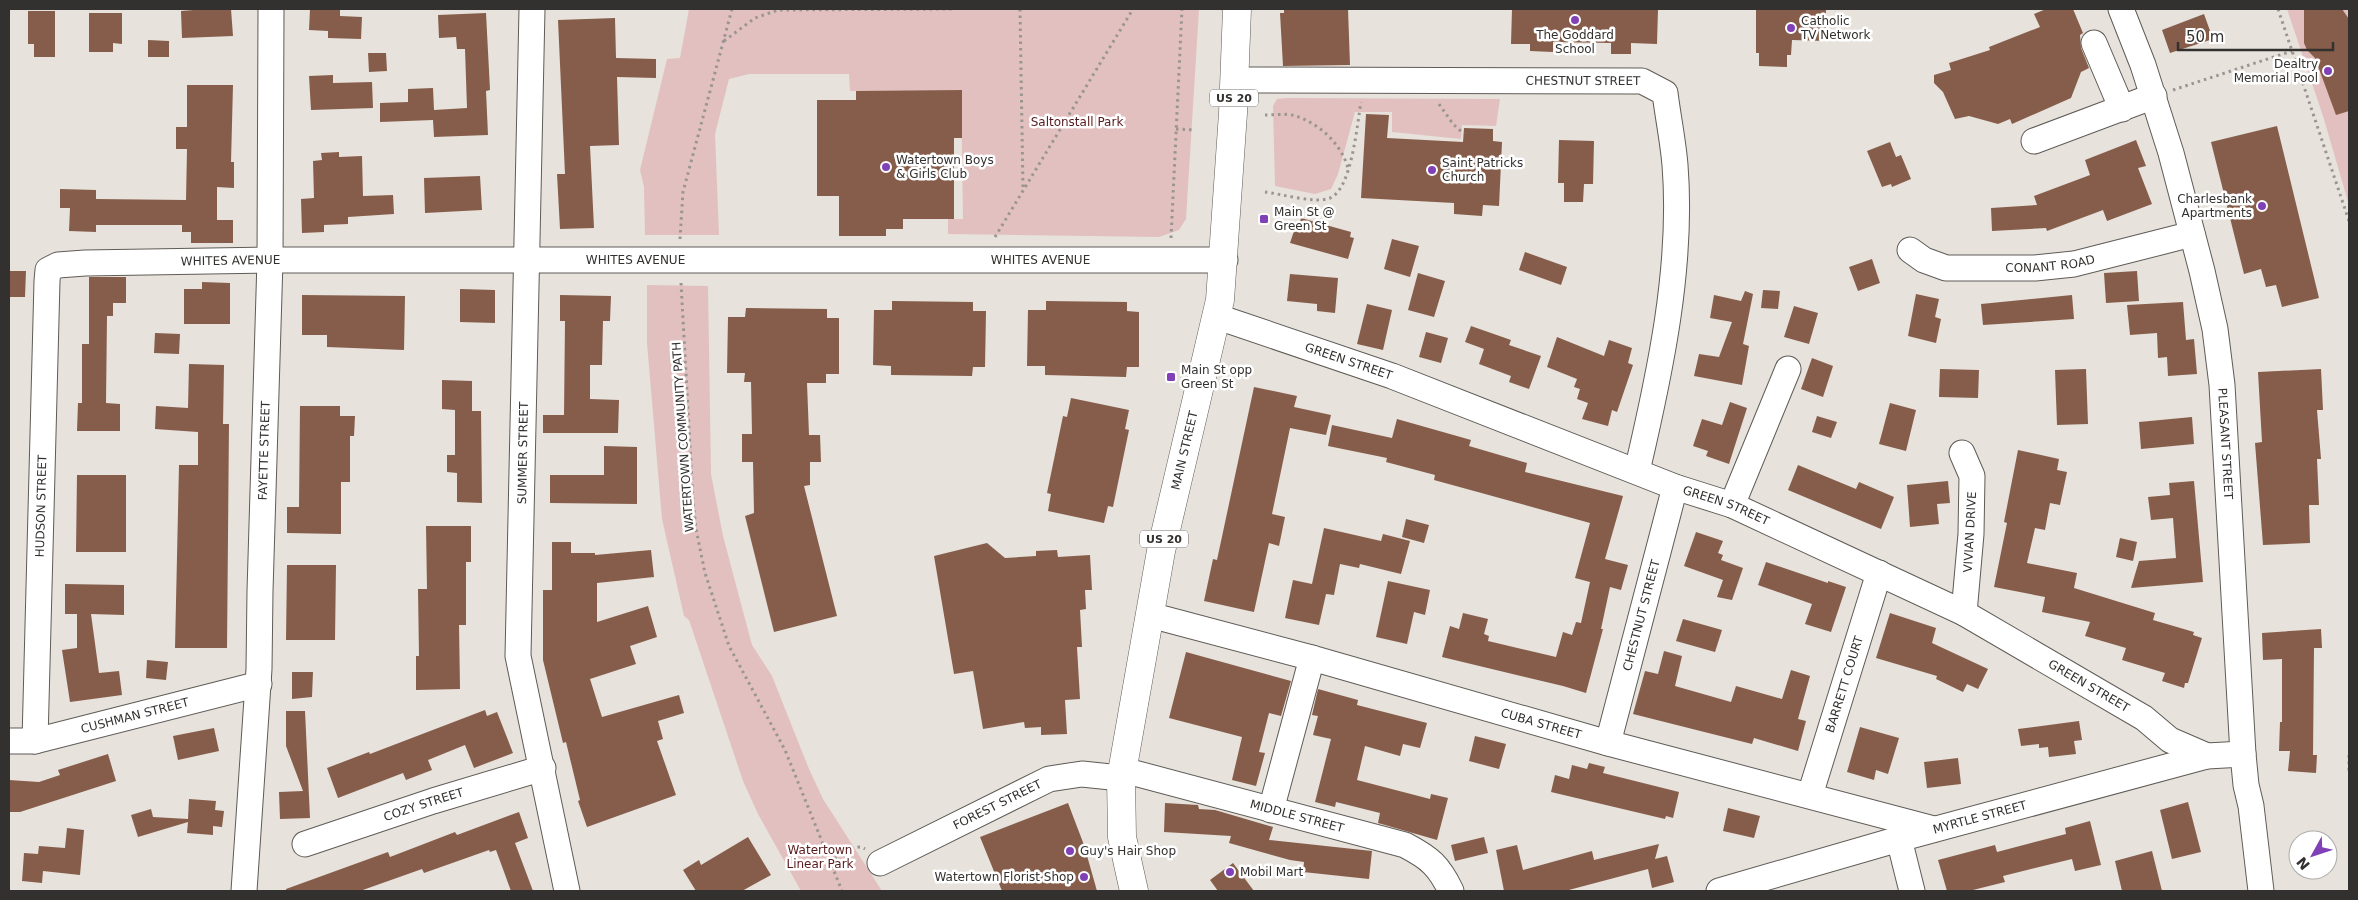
<svg xmlns="http://www.w3.org/2000/svg" width="2358" height="900" viewBox="0 0 2358 900" font-family="'DejaVu Sans',sans-serif">
<style>
.green{fill:#e2c0bf}
.building{fill:#865d4a}
.lines{fill:none;stroke-linecap:round;stroke-linejoin:round}
.minor-casing{stroke:#5f5b56;stroke-width:27}
.major-casing{stroke:#5f5b56;stroke-width:29}
.path{stroke:#999591;stroke-width:3;stroke-dasharray:2.5 4;stroke-linecap:butt}
.minor{stroke:#fff;stroke-width:25}
.major{stroke:#fff;stroke-width:28}
.poi-dot{fill:#8041b6;stroke:#fff;stroke-width:2}
.labels{text-anchor:middle;stroke-width:5;stroke-linejoin:round;paint-order:stroke}
.shield{fill:#fff;stroke:#706f6d;stroke-width:1}
.shield-label{font-size:11px;font-weight:bold;fill:#33312f}
.poi-label{font-size:12px;fill:#33312f;stroke:#fff;text-anchor:start}
.street-label{font-size:12px;fill:#33312f;stroke:#fff}
.park-label{font-size:12px;fill:#57191c;stroke:#fff}
</style>
<rect width="100%" height="100%" fill="#e7e2dc"/>
<path class="green" d="M689,9H1199L1186,219L1179,230L1159,237L948,234V219H963L961,91H850L849,74H749L729,79L715,134L719,235H645L644,187L640,170L667,59L680,58Z
M2287,9H2349V205L2323,116Z
M1287,98L1500,99L1496,126L1462,125L1461,139L1392,132V112H1355L1338,174L1331,189L1315,194L1275,186L1273,106L1277,99Z
M647,285L708,286L711,474L723,536L752,645L772,676L809,769L823,799L882,891H801L758,814L743,781L689,620L684,616L662,519L647,343Z"/>
<path class="building" d="M206,9H231L233,36L182,38L181,11Z
M310,9H340V16L362,17L361,39L328,38V31L309,30Z
M1284,9H1348L1350,65L1283,66L1280,13H1284Z
M1512,9H1658L1657,44L1631,43V54H1611V43L1553,42V52L1530,51V44H1511Z
M1756,9H1826V41L1792,40L1791,55H1787V67L1759,66V53H1756Z
M2046,9H2073L2083,33L2080,35L2081,48L2089,68L2081,72L2071,98L2012,124L2010,119L1998,124L1969,116L1955,119L1943,92L1934,83V75L1951,70L1949,63L1990,50L1989,47L2040,27L2034,14Z
M2304,9H2342L2349,19V111L2336,115L2315,58L2307,50L2304,43Z
M28,11H55V57H34V44H28Z
M89,13H122V44L113,43V52H89Z
M486,13L490,90L486,91L488,135L434,137L433,120L380,122V103L408,102V89L433,88L434,110L467,108L465,49H457L456,37L439,38L438,15Z
M2204,14L2213,39L2170,53L2162,30Z
M615,18L616,58L656,59V78L617,77L619,145L590,146L594,228L560,229L557,174H565L558,20Z
M148,40L169,41V57H148Z
M368,53H386L387,71L369,72Z
M333,75V83L372,82L373,108L311,110L309,76Z
M187,85H233L231,162H234V188L217,187V220H233V243H191V232H182V225H96V232L69,231L70,208H60V189L96,190V199L186,200L187,149H176V127H187Z
M962,90V138H954V219H903V229H886V236H839V196H817V100H856V91Z
M1366,114L1389,115L1387,138L1463,142L1464,128L1493,129V141L1502,142L1499,206L1483,205L1482,216L1454,214V203L1361,198Z
M2277,126L2319,298L2282,307L2276,285L2266,287L2261,269L2244,274L2211,142Z
M1559,140L1594,141L1593,184H1584L1583,202H1564V183H1558Z
M2136,140L2146,166L2138,168L2152,204L2107,221L2103,210L2047,231L2046,228L1992,231L1991,208L2037,205L2034,196L2090,175L2085,160Z
M1890,142L1896,157L1901,155L1911,179L1892,187L1891,184L1882,187L1867,151Z
M339,152V157L362,156L363,196L393,195L394,214L348,217V224L324,225V232L302,233L301,199L314,198L313,161L322,160L321,153Z
M480,176L482,210L425,213L424,178Z
M1301,218L1351,232L1350,237L1354,238L1348,259L1290,243L1295,228H1298Z
M1392,239L1419,246L1410,277L1384,269Z
M1525,252L1567,267L1561,285L1519,270Z
M1872,259L1880,283L1858,291L1849,267Z
M9,271H26L25,297H9Z
M2137,271L2139,301L2106,303L2104,273Z
M1418,273L1445,281L1434,317L1408,310Z
M1290,274L1338,278L1335,313L1317,311V304L1287,301Z
M89,277H126V303H113V316H107L106,403L120,404V431H77L78,403H82V344H89Z
M202,282L230,283V324H184V289H202Z
M460,289L495,290V323L460,322Z
M1763,290L1780,291L1778,309L1761,308Z
M1745,291L1753,294L1743,344L1749,346L1742,385L1694,376L1699,354L1719,357L1732,322L1710,318L1714,295L1741,301Z
M1916,294L1939,299L1935,317L1941,319L1936,343L1908,336Z
M302,295L405,296L404,350L327,347V335H302Z
M560,295L611,296L610,321H603L602,365H590V399L619,400L618,433H543V415H564L565,321H560Z
M2072,295L2074,319L1983,325L1981,304Z
M892,301L973,302V311H986L985,367H973L972,376L891,375V366L873,365L874,310H892Z
M1046,301L1127,302V311L1139,312V367H1127L1126,377L1045,375V366H1027L1028,310H1046Z
M2183,302L2186,340L2194,339L2197,374L2168,376L2167,357L2158,358L2157,333L2130,335L2127,305Z
M1367,304L1392,310L1383,350L1357,344Z
M1794,306L1818,313L1809,344L1784,337Z
M746,308L827,309V318H839V374H826V383H807L809,435H820L821,462H810V485L804,486L837,616L774,632L745,516L754,513L753,462H742V434H752L751,382H744L745,373H727L728,317H745Z
M1471,326L1511,340L1509,345L1541,356L1529,389L1509,382L1511,376L1479,364L1484,349L1465,342Z
M1426,332L1448,338L1441,363L1419,357Z
M155,333L180,334L179,354L154,353Z
M1557,337L1604,356L1609,340L1632,348L1628,363L1633,365L1617,412L1612,410L1608,426L1582,419L1588,403L1577,399L1580,389L1574,387L1577,379L1547,367Z
M1812,358L1833,366L1823,397L1801,389Z
M189,364L224,365L223,424H229L227,648H175L179,465H198V432L155,429L156,406L188,408Z
M1940,369L1979,370L1978,398L1939,397Z
M2086,369L2088,424L2057,425L2055,370Z
M2321,369L2323,410H2317L2321,459H2317L2319,505H2309L2310,543L2263,545L2255,443L2262,442L2258,372Z
M442,380L472,381V411H481L482,503L457,502V473L447,472V455H455V410L442,409Z
M1254,387L1297,396L1294,407L1331,415L1326,435L1290,428L1272,514L1285,517L1279,546L1269,543L1254,612L1204,601L1213,559L1217,560Z
M1071,398L1129,410L1125,429L1129,430L1113,507L1108,506L1104,523L1048,511L1051,494L1047,493L1063,416L1067,417Z
M1730,402L1747,408L1729,464L1706,456L1708,451L1693,446L1702,419L1722,425Z
M1890,403L1916,410L1906,451L1879,444Z
M300,406H340V416H355L354,436H350V482H341V534L287,533V507H299Z
M1817,416L1837,422L1831,438L1812,432Z
M2192,417L2194,444L2141,449L2139,422Z
M1397,419L1471,440L1469,446L1527,463L1525,472L1623,496L1605,559L1628,565L1621,590L1610,587L1601,629H1603L1586,693L1563,686L1442,657L1450,626L1459,629L1463,613L1488,619L1484,634L1489,636L1488,641L1556,657L1563,632L1572,635L1576,622L1581,623L1590,582L1575,578L1590,523L1434,480L1435,475L1386,462L1387,458L1328,446L1332,425L1392,438Z
M604,446L637,447V504L550,503V475H604Z
M2018,450L2059,459L2057,470L2067,472L2060,505L2050,503L2045,530L2035,528L2027,563L2077,573L2074,588L2155,613L2153,620L2194,632L2193,635L2202,638L2188,683H2185L2184,688L2162,681L2165,673L2122,660L2126,648L2085,636L2090,622L2042,612L2045,597L1994,587L2007,523L2004,522Z
M1798,465L1856,489L1859,482L1894,497L1881,529L1788,490Z
M77,475H126V552H76Z
M1948,481L1950,503L1937,504L1939,524L1910,527L1907,485Z
M2194,481L2203,582L2131,588L2139,561L2176,558L2173,518L2151,520L2148,497L2170,495L2169,483Z
M1406,519L1429,525L1424,543L1402,537Z
M426,526H471V562H466V625H459L460,689L416,690V656H419L418,589H427Z
M1324,528L1381,541L1383,534L1410,541L1401,574L1360,564L1359,568L1340,564L1334,595L1326,594L1319,625L1285,618L1293,580L1312,584Z
M1696,532L1723,541L1718,553L1723,555L1721,560L1743,568L1732,600L1717,597L1723,580L1684,566Z
M2120,538L2137,542L2133,561L2116,557Z
M552,542H571V553H595V555L651,550L654,577L597,583V622L648,606L657,637L630,646L636,664L590,679L602,717L679,695L684,713L658,721L663,739L657,741L676,795L587,827L578,801L580,800L566,742L563,743L543,660V590H552Z
M987,543L1005,558L1036,556V551L1057,550L1058,557L1090,555L1092,590H1085L1086,609L1080,610L1082,647H1077L1080,699L1065,700L1067,734L1041,735V727L1025,728L1024,722L983,729L973,671L954,674L934,556Z
M1766,562L1828,583V581L1846,587L1831,632L1805,624L1812,604L1758,585Z
M287,565H336L335,640H286Z
M1388,581L1430,590L1425,615L1414,612L1407,644L1376,637Z
M65,584L124,585V615L91,614L99,673L119,671L122,695L70,702L62,650L77,648V614H65Z
M1890,613L1936,628L1932,643L1988,669L1978,689L1967,684L1963,692L1936,679L1937,676L1876,658Z
M1683,619L1722,630L1715,652L1676,641Z
M2321,629L2322,648H2314L2313,755H2317L2316,773L2288,771L2290,751H2279L2280,722H2282V659L2263,660L2262,633Z
M1664,651L1682,656L1675,686L1731,702L1736,686L1782,699L1791,670L1810,676L1798,719L1806,721L1798,751L1754,738L1752,744L1633,714L1645,671L1658,674Z
M1186,652L1291,681L1281,716L1269,713L1259,752L1265,753L1256,786L1232,780L1242,737L1169,718Z
M147,660L168,662L166,680L146,678Z
M292,672H313L312,697L292,699Z
M1318,689L1358,700L1357,705L1427,723L1420,748L1403,744L1400,756L1365,746L1357,780L1430,799L1431,794L1448,798L1437,840L1378,823L1380,813L1336,802L1335,807L1315,802L1331,739L1313,735L1318,716L1312,715Z
M485,710L487,716L497,712L513,753L474,768L465,745L428,760L432,770L406,780L403,773L338,798L327,768L369,752L370,754Z
M286,711H305L310,818L280,819L279,792L303,791L286,746Z
M2079,721L2082,740L2074,741L2076,754L2049,757L2048,747L2039,748V744L2021,746L2018,729Z
M1860,727L1899,738L1888,774L1876,770L1874,780L1847,772Z
M214,728L219,751L178,760L173,736Z
M1475,736L1506,744L1499,769L1469,761Z
M108,754L116,781L20,812H9V780L39,782L60,775L58,770Z
M1958,758L1961,784L1927,788L1924,762Z
M1589,763L1605,767L1603,773L1679,792L1673,818L1666,816L1665,819L1551,792L1555,775L1569,779L1572,765L1587,769Z
M189,799L216,801L215,810L224,811L222,827L213,826V835L187,833L188,822L138,837L131,815L151,809L153,817L188,819Z
M2188,802L2201,852L2172,859L2160,810Z
M1068,803L1084,845L1097,891H1002L980,837Z
M1165,803L1198,805L1199,809L1215,810L1273,827L1269,840L1372,851L1369,879L1303,872L1304,862L1290,860L1229,843L1231,836L1164,832Z
M1728,808L1760,816L1754,838L1723,831Z
M519,812L528,838L515,843L533,891H511L496,850L490,852L489,850L424,873L422,869L360,891H286V889L388,852L390,857L455,832L457,835Z
M2090,821L2101,865L2075,871L2072,859L2003,876L2005,882L1969,891H1947L1938,860L1995,845L1997,852L2066,834L2065,828Z
M67,828L84,830L80,875L43,871L42,883L22,881L24,853L38,854L39,846L65,848Z
M748,837L771,875L742,891H696L683,870L699,860L701,865Z
M1484,837L1488,853L1455,861L1451,845Z
M1659,844L1655,859L1667,856L1674,882L1652,888L1648,869L1565,891H1504L1496,850L1517,845L1523,870L1592,851L1594,860Z
M2152,851L2162,891H2122L2115,861Z
M1233,863L1254,891H1218L1210,880Z"/>
<g class="lines">
<g class="minor-casing">
<g id="minor">
<path d="M532,9L518,656L567,891"/>
<path id="s1" d="M2121,9L2143,65L2171,153L2202,271L2215,329L2222,385L2243,754L2246,785L2251,806L2261,891"/>
<path d="M2094,43L2122,109"/>
<path id="s2" d="M1235,80L1642,81L1665,93C1668,117 1673,141 1675,165C1683,266 1660,373 1637,471"/>
<path d="M2034,141L2154,96"/>
<path id="s3" d="M1910,250L1924,260L1946,268H2035L2074,264L2192,234"/>
<path id="s4" d="M1218,317L1392,376L1675,487L1732,505L1964,613L2144,718L2170,740L2207,756"/>
<path d="M1962,453L1972,476L1971,534L1964,613"/>
<path d="M1732,505L1788,369"/>
<path id="s5" d="M1150,615L1312,658L1608,743L1934,829"/>
<path id="s6" d="M9,741H35L259,684"/>
<path id="s7" d="M35,741L47,281L48,270L58,265L85,263L270,260H1225"/>
<path id="s8" d="M1608,743L1675,487"/>
<path id="s9" d="M1123,770L1405,845C1430,858 1439,866 1451,891"/>
<path id="s10" d="M1810,795L1879,573"/>
<path d="M1271,810L1312,658"/>
<path d="M1899,839L1912,891"/>
<path id="s11" d="M305,844L433,801L543,768"/>
<path id="s12" d="M880,863L1049,779L1082,774L1121,778"/>
<path id="s13" d="M244,891L259,669L260,591L270,260L271,9"/>
<path id="s14" d="M1719,891L1899,839L2207,756L2243,754"/>
</g>
</g>
<g class="major-casing">
<g id="major">
<path id="s15" d="M1134,891L1122,837L1121,778L1161,551L1220,300L1233,113L1237,9"/>
</g>
</g>
<path class="path" d="M1020,9L1023,190
M2278,9L2349,221
M724,41L755,18L778,10L952,9
M2173,90L2292,51
M1439,104L1453,124L1464,134
M1265,115C1274,115 1287,113 1296,116C1320,124 1341,144 1348,168
M1176,129L1195,130
M1265,192C1282,194 1315,204 1330,198C1352,189 1357,124 1361,102
M995,237L1133,9
M1171,238L1182,9
M680,239L683,192L732,9
M681,283L693,500L696,529L705,573L729,646L785,750L842,891
M2349,755V772
M829,862C841,856 852,842 865,849"/>
<use href="#minor" class="minor"/>
<use href="#major" class="major"/>
</g>
<g class="poi-dot">
<circle cx="1575" cy="20" r="5"/>
<circle cx="1791" cy="28" r="5"/>
<circle cx="2328" cy="71" r="5"/>
<circle cx="886" cy="167" r="5"/>
<circle cx="1432" cy="170" r="5"/>
<circle cx="2262" cy="206" r="5"/>
<rect x="1259" y="214" width="10" height="10" rx="2.5"/>
<rect x="1166" y="372" width="10" height="10" rx="2.5"/>
<circle cx="1070" cy="851" r="5"/>
<circle cx="1230" cy="872" r="5"/>
<circle cx="1084" cy="877" r="5"/>
</g>
<g class="labels">
<g class="shield">
<rect x="1210" y="89.5" width="48" height="17" rx="4"/>
<rect x="1140" y="530.5" width="48" height="17" rx="4"/>
</g>
<g class="shield-label">
<text x="1234" y="102">US 20</text>
<text x="1164" y="543">US 20</text>
</g>
<g class="poi-label">
<text x="1801" y="25">Catholic<tspan x="1801" dy="14">TV Network</tspan></text>
<text x="1575" y="39" text-anchor="middle">The Goddard<tspan x="1575" dy="14">School</tspan></text>
<text x="2318" y="68" text-anchor="end">Dealtry<tspan x="2318" dy="14">Memorial Pool</tspan></text>
<text x="896" y="164">Watertown Boys<tspan x="896" dy="14">&amp; Girls Club</tspan></text>
<text x="1442" y="167">Saint Patricks<tspan x="1442" dy="14">Church</tspan></text>
<text x="2252" y="203" text-anchor="end">Charlesbank<tspan x="2252" dy="14">Apartments</tspan></text>
<text x="1274" y="216">Main St @<tspan x="1274" dy="14">Green St</tspan></text>
<text x="1181" y="374">Main St opp<tspan x="1181" dy="14">Green St</tspan></text>
<text x="1080" y="855">Guy's Hair Shop</text>
<text x="1240" y="876">Mobil Mart</text>
<text x="1074" y="881" text-anchor="end">Watertown Florist Shop</text>
</g>
<g class="street-label">
<text dy="4" stroke="none"><textPath href="#s2" startOffset="348">CHESTNUT STREET</textPath></text>
<text dy="4" stroke="none"><textPath href="#s7" startOffset="1060">WHITES AVENUE</textPath></text>
<text dy="4" stroke="none"><textPath href="#s7" startOffset="1465">WHITES AVENUE</textPath></text>
<text dy="4" stroke="none"><textPath href="#s7" startOffset="655">WHITES AVENUE</textPath></text>
<text dy="4" stroke="none"><textPath href="#s3" startOffset="145">CONANT ROAD</textPath></text>
<text dy="4" stroke="none"><textPath href="#s4" startOffset="138">GREEN STREET</textPath></text>
<text transform="translate(683 437) rotate(-94)" y="4">WATERTOWN COMMUNITY PATH</text>
<text dy="4" stroke="none"><textPath href="#s1" startOffset="449">PLEASANT STREET</textPath></text>
<text dy="4" stroke="none"><textPath href="#s13" startOffset="441">FAYETTE STREET</textPath></text>
<text dy="4" stroke="none"><textPath href="#s15" startOffset="448">MAIN STREET</textPath></text>
<text transform="translate(523 453) rotate(-89)" y="4">SUMMER STREET</text>
<text dy="4" stroke="none"><textPath href="#s7" startOffset="235">HUDSON STREET</textPath></text>
<text dy="4" stroke="none"><textPath href="#s4" startOffset="542">GREEN STREET</textPath></text>
<text transform="translate(1970 532) rotate(-87)" y="4">VIVIAN DRIVE</text>
<text dy="4" stroke="none"><textPath href="#s8" startOffset="132">CHESTNUT STREET</textPath></text>
<text dy="4" stroke="none"><textPath href="#s10" startOffset="116">BARRETT COURT</textPath></text>
<text dy="4" stroke="none"><textPath href="#s4" startOffset="948">GREEN STREET</textPath></text>
<text dy="4" stroke="none"><textPath href="#s6" startOffset="129">CUSHMAN STREET</textPath></text>
<text dy="4" stroke="none"><textPath href="#s5" startOffset="406">CUBA STREET</textPath></text>
<text dy="4" stroke="none"><textPath href="#s11" startOffset="125">COZY STREET</textPath></text>
<text dy="4" stroke="none"><textPath href="#s12" startOffset="131">FOREST STREET</textPath></text>
<text dy="4" stroke="none"><textPath href="#s9" startOffset="180">MIDDLE STREET</textPath></text>
<text dy="4" stroke="none"><textPath href="#s14" startOffset="271">MYRTLE STREET</textPath></text>
</g>
<g class="park-label">
<text x="1077" y="126">Saltonstall Park</text>
<text x="820" y="854">Watertown<tspan x="820" dy="14">Linear Park</tspan></text>
</g>
</g>
<rect width="2358" height="900" fill="none" stroke="#33312f" stroke-width="20"/>
<g transform="translate(2313 855) rotate(230)"><circle r="24" fill="#ffffff" stroke="#adadac"/>
<path d="M0-4L9 19L0 12L-9 19Z" fill="#8041b6"/>
<text y="-8" font-size="14" font-weight="bold" text-anchor="middle" fill="#33312f">N</text>
</g>
<path d="M2178 42v8h155v-8" fill="none" stroke="#33312f" stroke-width="2.5"/>
<text x="2186" y="42" font-size="15" fill="#33312f" stroke="#ffffff" stroke-width="4" paint-order="stroke">50 m</text>
</svg>
